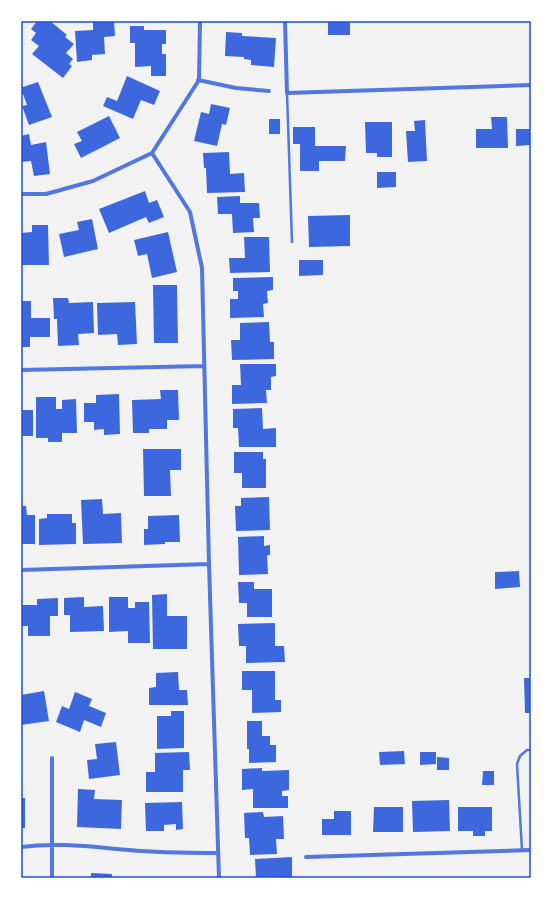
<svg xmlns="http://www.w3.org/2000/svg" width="552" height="899" viewBox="0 0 552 899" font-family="'Space Grotesk',sans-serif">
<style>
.building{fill:#3d67dc}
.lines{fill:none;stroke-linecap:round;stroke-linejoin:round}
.service{stroke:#5277de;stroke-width:2.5}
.minor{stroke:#5277de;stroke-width:4}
.neatline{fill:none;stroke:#1d4ed8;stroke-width:1.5}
</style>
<rect width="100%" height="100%" fill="#f2f2f2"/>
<path class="building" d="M37,21H50L67,35L65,37L74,44L66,53L73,59L69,64L72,66L63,78L32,54L39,46L31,40L36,33L31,29Z
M93,21H114L115,36L104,37L105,54L92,55V60L77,62L75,31L93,30Z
M328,21H350V35H328Z
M130,26H144V30H166V44H162V54H166V76H151V66L135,67V43H130Z
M226,32L242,33V36L276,38L274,67L251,65V60L244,59V57L225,56Z
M127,76L160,91L154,105L141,100L133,119L103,106L107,97L117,101Z
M21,82L23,87L38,82L52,117L29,125L22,106L27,105L23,94L21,95Z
M211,104L230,108L226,125L222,124L217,146L194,141L201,112L209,114Z
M109,116L120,138L81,158L74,144L82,141L77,132Z
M491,117H507L508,148H476V129H492Z
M269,119H280V134H269Z
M425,120L427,161L408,162L406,131H415L414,121Z
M365,122H392V157H377V153H366Z
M293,127H315V146H346L345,161H319V171H300V144H293Z
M516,129H531V145L516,146Z
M29,134L31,145L46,142L50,174L34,176L31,161L21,162V136Z
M229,152L230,174L244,173L245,192L207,193L206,168H204L203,153Z
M377,172H396V187L377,188Z
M145,191L149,203L157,200L164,217L149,223L146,217L109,233L99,209Z
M240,196V203H259L260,218H253L254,232L233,233L232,214H218L217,197Z
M350,215V246L309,247L308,216Z
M92,219L98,249L64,257L59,234L79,230L77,222Z
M32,225H48L49,265H21V233L32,232Z
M168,232L177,272L152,278L147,254L138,256L134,240Z
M244,237H269L270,272L230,273L229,258H245Z
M299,260H323V275L299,276Z
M273,277V290L267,291L268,303L263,304L264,317L230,318V299H238V291H233V278Z
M153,285H177L178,343H154Z
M53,298H68L69,303L93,302L94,333L78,334L79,345L58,346L57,319H54Z
M21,301H31V318H50V337H30V347H21Z
M135,302L137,344L118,345L117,334L98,335L97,303Z
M269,322L270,342H274V359L232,360L231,340H240V323Z
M240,364H276V376L271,377V390H266L267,403L232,404V385H241Z
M160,390H178L179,420H167V429H149V433H133L132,400L161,399Z
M119,394L120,434L104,435V429L94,430V422H84V403H96V395Z
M36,397H56V409H62V400L76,399L77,433H62V442H48V438H36Z
M262,408L263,429L276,428V447H239L238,428H233V409Z
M21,410H33V436H21Z
M143,449H181V470H170L171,496H144Z
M234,452H263V459H266V488H242V473H234Z
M269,497L270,530L236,531L235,506H241V498Z
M102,499L103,514L121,513L122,543L83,544L81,500Z
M21,506H26L27,515H35V544H21Z
M47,514H72V523H76V544L39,545V519L47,518Z
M179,515L180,542H165V544L144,545V529H148V516Z
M264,536V546L270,545V555H267L268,574L239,575L238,537Z
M519,571L520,587L495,589V572Z
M238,582H254V589H272V617H247V603H239Z
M167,594V616H187V649H153L152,595Z
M84,597V607L103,606L104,631L70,632V615H64V598Z
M109,597H128V608H135V602H149L150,643H128V631L109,632Z
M58,598V616H50V636H28V626H21V605H37V599Z
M275,623V646H284L285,662L246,663V646H239L238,624Z
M242,671H275V700H281V712L252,713V690H242Z
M178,672L179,690H187L188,705H149V688L156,687V673Z
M524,678H531V713H525Z
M44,691L49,721L21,725V695Z
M75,692L92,699L89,706L106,713L101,727L84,720L80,732L56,722L62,706L69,709Z
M171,711H184V748L157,749V716H171Z
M247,721H262V736H270V745H276V762L249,763V749H247Z
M116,742L120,775L89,779L87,760L97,759L95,744Z
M404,751L405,764L380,765L379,752Z
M189,752L190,770H183V792H146V772H155V753Z
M420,752H436V764L420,765Z
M437,757L449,758V770H437Z
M262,768V771L289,770V790L282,791V796H288V808H253V789L242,790V769Z
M483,771H494V785H482Z
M78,789L95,790L94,799L122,800L121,829L77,827Z
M21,798H25V828H21Z
M449,800L450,831L413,832L412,801Z
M182,802L183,829L176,830V824L164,825V831H146L145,803Z
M374,807H403V832H373Z
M458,807H492V831H485V836H473V831H458Z
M334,811H351V835H322V819H334Z
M263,812L264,817L283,816L284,839H276L277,854L250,855L249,838H245L244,813Z
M292,857V877L256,878L255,859Z
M91,873L112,874V878H91Z
M355,877H373V878H355Z"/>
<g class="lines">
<path class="service" d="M287,93L292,242
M522,850L517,764L520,756L527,750H531"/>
<path class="minor" d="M285,21L287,93L531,85
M198,80L236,88L269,91
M152,153L190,212L202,268L209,564L219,878
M21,194H46L93,181L152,153L199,80L200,21
M21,370L204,366
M21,570L209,564
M52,758V878
M21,847C57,842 93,847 129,850C159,853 189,853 218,853
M306,857L531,850"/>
</g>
<rect width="552" height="899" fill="none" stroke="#ffffff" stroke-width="44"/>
<rect x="22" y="22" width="508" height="855" class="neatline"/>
</svg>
